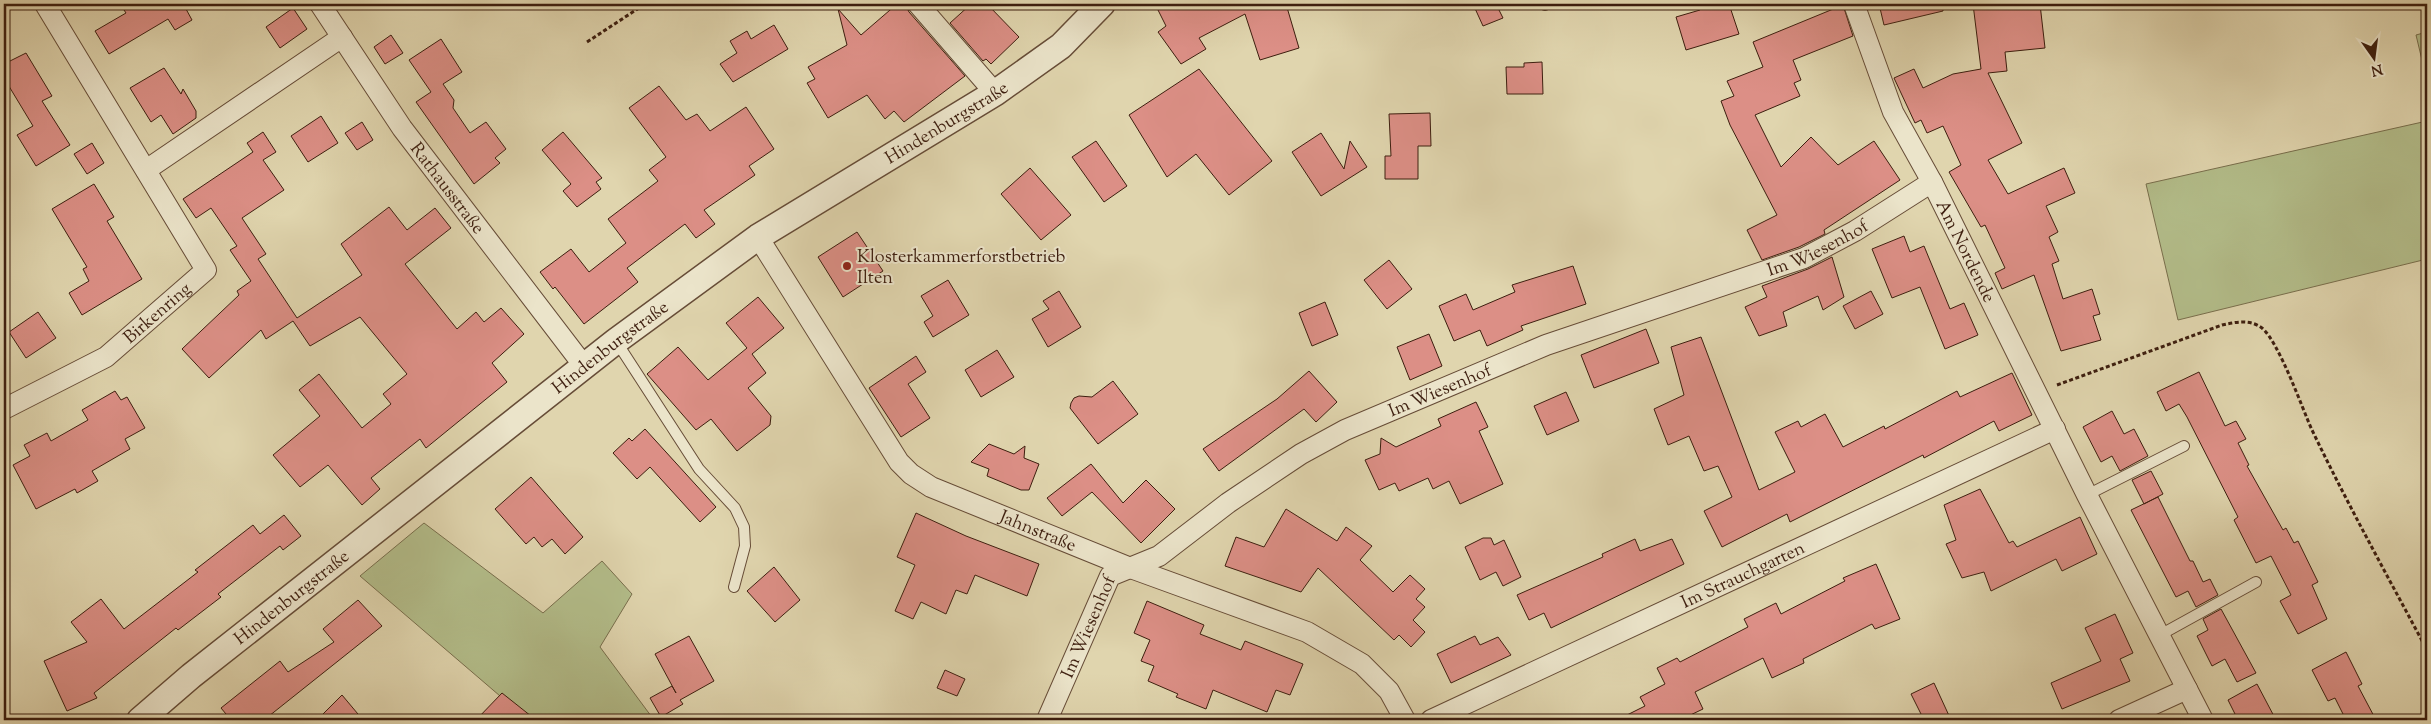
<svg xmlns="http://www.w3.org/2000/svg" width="2431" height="724" viewBox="0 0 2431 724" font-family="'Sorts Mill Goudy',serif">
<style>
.green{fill:#b3bd8a;stroke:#786e4c}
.building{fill:#dc8f86;stroke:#3d1e0f}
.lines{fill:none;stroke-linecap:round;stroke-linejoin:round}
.service-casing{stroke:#664c37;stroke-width:12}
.minor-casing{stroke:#664c37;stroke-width:22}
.tertiary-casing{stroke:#664c37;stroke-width:28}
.path{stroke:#3d1e0f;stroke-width:3;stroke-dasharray:4 2.5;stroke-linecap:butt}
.service{stroke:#ebe4ca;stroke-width:10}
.minor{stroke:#ebe4ca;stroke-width:20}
.tertiary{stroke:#ebe4ca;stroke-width:25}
.poi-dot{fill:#8f2418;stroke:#ebe4ca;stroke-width:2}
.labels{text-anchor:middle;stroke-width:4;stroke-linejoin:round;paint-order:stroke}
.street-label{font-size:18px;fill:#3d1e0f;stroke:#ebe4ca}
.poi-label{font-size:18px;fill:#3d1e0f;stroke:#ebe4ca;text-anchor:start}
</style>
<rect width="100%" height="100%" fill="#e0d5ae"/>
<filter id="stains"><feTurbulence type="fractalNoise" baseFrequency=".004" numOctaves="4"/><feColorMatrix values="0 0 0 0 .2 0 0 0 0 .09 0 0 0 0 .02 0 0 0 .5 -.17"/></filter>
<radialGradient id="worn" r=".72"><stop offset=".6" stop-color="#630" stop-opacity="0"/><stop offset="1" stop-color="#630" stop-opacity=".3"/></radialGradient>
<path class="green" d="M2427,32V81L2416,35Z
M2427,121V259L2178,320L2146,184Z
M424,523L543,613L602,561L632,594L600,647L654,720H528L360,576Z"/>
<path class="building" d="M135,4H195L186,9L192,20L175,30L168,19L109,54L95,31L126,13L124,10Z
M897,4H905L909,12L965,76L904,122L894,111L885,119L867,95L828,118L807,83L815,79L808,67L847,45L838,9L861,35Z
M971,4H987L1019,37L991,64L986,59L983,61L950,23Z
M1155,4H1286L1299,48L1260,60L1245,14L1199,38L1206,49L1181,64L1158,32L1166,26Z
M1473,4H1496L1503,18L1483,26Z
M1699,4H1729L1739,34L1686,50L1676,17L1700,10Z
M1879,4H1943V11L1884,25Z
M1973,4H2040L2045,48L2005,52L2007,71L1988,73L2022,143L1988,160L2008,194L2064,168L2075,193L2046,206L2058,232L2049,237L2059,261L2052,264L2063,299L2092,289L2100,314L2093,316L2101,340L2061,351L2034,275L2002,289L1995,273L2005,268L1985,225L1981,227L1949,172L1961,165L1943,126L1927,133L1921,120L1915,123L1894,78L1914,69L1923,88L1953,74L1981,69Z
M1843,5L1853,36L1793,60L1801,80L1794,83L1800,96L1755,115L1781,167L1811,137L1838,165L1874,141L1900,180L1824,230L1825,234L1799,247L1762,260L1747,230L1777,215L1730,125L1721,101L1734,96L1727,81L1763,67L1753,42Z
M293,8L307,29L280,48L266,27Z
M774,25L788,49L733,82L720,64L737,53L730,41L747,31L751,39Z
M391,35L403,53L385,64L374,47Z
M441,39L462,72L443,84L454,100L453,108L470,133L486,122L506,149L495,158L500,163L474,184L416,102L431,92L409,60Z
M26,53L52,96L42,101L70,145L36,166L17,135L33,126L4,78V64Z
M1542,62L1543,94H1507L1506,67H1524V63Z
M164,68L181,94L183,89L196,111V118L173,134L161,115L151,122L130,88Z
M1199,69L1272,161L1229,195L1196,154L1167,177L1129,115Z
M659,86L686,120L697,114L710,131L746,107L774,149L749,166L755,175L704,210L715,224L696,238L685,224L627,268L638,282L584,324L555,287L553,289L540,272L571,249L589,272L626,243L608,219L658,181L649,170L666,157L629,108Z
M1430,113L1431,146H1418V179H1385V156H1391L1389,114Z
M321,116L338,143L308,162L291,136Z
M362,122L373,140L357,150L345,133Z
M263,132L276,152L263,160L284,190L242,218L266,254L258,259L297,318L362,275L341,244L389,207L407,230L435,208L451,228L405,264L457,329L476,312L484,322L501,308L524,334L492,363L507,382L426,448L420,439L371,478L380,489L362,505L328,465L300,487L273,455L320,416L299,390L319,374L362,428L391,404L383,394L407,374L360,317L310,346L293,321L266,339L261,330L209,378L182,349L239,295L237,291L251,281L230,250L237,246L211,208L196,218L183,199L253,152L247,143Z
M563,132L602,178L596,182L601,189L577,207L563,191L571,184L542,150Z
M1321,133L1344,169L1350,141L1367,167L1321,196L1292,152Z
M1096,141L1127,186L1104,202L1072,157Z
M92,143L104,163L87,174L74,154Z
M1030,168L1071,215L1041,240L1001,194Z
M94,184L114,217L107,221L142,279L82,315L69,293L89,281L83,269L87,267L52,209Z
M857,232L883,271L843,297L818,257Z
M1904,236L1910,252L1924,246L1950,309L1964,303L1978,335L1945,349L1920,287L1892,298L1872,249Z
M1832,257L1844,297L1823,310L1818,296L1783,312L1787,326L1759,336L1745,307L1767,297L1762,286L1808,269Z
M1389,260L1412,289L1387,309L1364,280Z
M1573,266L1586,304L1521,326L1523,330L1487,346L1480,330L1454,341L1439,306L1466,294L1473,310L1515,292L1512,285Z
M948,280L969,315L933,337L924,322L933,316L921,296Z
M1059,291L1081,327L1048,347L1032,319L1049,309L1043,301Z
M1871,291L1883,314L1855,329L1843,306Z
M758,297L784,328L752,354L766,373L748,388L771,416L770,425L737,451L711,419L696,430L647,374L678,347L708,380L747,348L726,323Z
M1325,302L1338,335L1312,346L1299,313Z
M38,312L56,338L26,358L9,332Z
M1646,329L1659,363L1594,388L1581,355Z
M1429,334L1442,366L1410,380L1397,347Z
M1701,337L1759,490L1795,472L1775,432L1798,421L1801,427L1825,414L1843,447L1884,426L1885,429L1957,391L1960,397L2012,373L2032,415L1999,431L1994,421L1924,458L1923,455L1790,522L1787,514L1722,547L1704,511L1732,497L1718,466L1704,471L1689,436L1668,445L1654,409L1684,395L1671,347Z
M997,350L1014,377L981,397L965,370Z
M916,356L926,372L908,384L930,418L901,437L869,388Z
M1309,371L1337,402L1316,422L1304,409L1219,471L1203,449L1277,399Z
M2199,372L2225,426L2236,421L2246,439L2238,443L2249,465L2247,466L2283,530L2286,528L2294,543L2298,541L2318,582L2312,585L2327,619L2298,634L2280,601L2291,595L2271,556L2256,563L2234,520L2238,517L2187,417L2179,404L2166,411L2157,392Z
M1113,381L1138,414L1098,444L1070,408L1071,403L1074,398L1079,396L1092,397Z
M115,391L121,400L127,397L145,428L125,439L130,449L92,471L98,481L77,493L75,489L36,509L13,465L30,456L24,445L47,433L51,441L88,420L82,410Z
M1566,392L1579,421L1547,435L1534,406Z
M1476,402L1488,427L1479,431L1503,484L1460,504L1449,481L1433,489L1428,478L1399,491L1395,483L1379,490L1365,460L1380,454L1381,438L1396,447L1441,426L1438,419Z
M2112,411L2124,434L2134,429L2148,456L2120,471L2112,456L2101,462L2083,427Z
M645,429L716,507L700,522L650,467L637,479L613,453L629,438L632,441Z
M989,444L1014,454L1025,446L1024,458L1039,464L1029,490H1021L987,476L989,469L971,462Z
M1091,464L1123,503L1146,480L1175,509L1141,543L1092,492L1062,516L1047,498Z
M2151,471L2163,494L2144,504L2132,480Z
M531,477L583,537L565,554L552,539L542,547L534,537L526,544L495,509Z
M1980,489L2009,543L2013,541L2017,547L2080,517L2097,554L2062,571L2056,559L1991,591L1984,572L1962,578L1946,544L1956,540L1944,505Z
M2158,497L2190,561H2193L2203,582L2210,579L2218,595L2196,607L2188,591L2176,597L2131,510Z
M1286,509L1337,541L1346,527L1372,546L1360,560L1393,592L1410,575L1425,589L1416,599L1425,607L1413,620L1425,632L1411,647L1399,635L1394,640L1318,568L1301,592L1225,566L1236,537L1264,547Z
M916,513L966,536L1039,564L1027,596L975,575L967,594L956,590L946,614L921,602L913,619L895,611L915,565L897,557Z
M284,515L301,536L283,550L280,546L218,594L221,597L178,630L176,628L94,693L97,698L67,711L44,661L87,642L71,622L101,599L124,629L198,572L195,570L253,525L260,534Z
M1483,538H1491L1494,545L1504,540L1521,577L1503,586L1496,572L1480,580L1465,547Z
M1635,539L1640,551L1672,539L1684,564L1551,628L1544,613L1529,620L1517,595L1603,557L1602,554Z
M1876,564L1900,619L1875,629L1872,624L1803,659L1804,663L1772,678L1763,658L1695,692L1703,709L1680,720H1617L1645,706L1640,697L1665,684L1657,668L1677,658L1680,662L1748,627L1744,619L1776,603L1781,614L1845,581L1843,578Z
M774,567L800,600L775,622L747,591Z
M358,600L382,626L264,720H231L221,708L280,661L288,672L334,642L323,629Z
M1147,601L1204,625L1200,634L1241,650L1245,641L1303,664L1290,695L1276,690L1267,712L1213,690L1206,709L1176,697L1178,694L1148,681L1154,666L1141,661L1150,640L1134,633Z
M2221,609L2256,673L2237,682L2225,659L2212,666L2197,636L2208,630L2203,619Z
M2115,614L2133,653L2120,659L2130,681L2062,709L2051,683L2101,661L2085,628Z
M689,636L714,681L680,700L683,704L661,717L650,698L672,686L676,693L655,654Z
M1475,636L1480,645L1498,637L1511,655L1451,683L1437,654Z
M2346,652L2362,684L2358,686L2376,720H2346L2335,698L2328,701L2312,670Z
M945,670L965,679L957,696L937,688Z
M1934,683L1951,720H1924L1911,694Z
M2257,684L2276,720H2238L2228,700Z
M502,693L536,720H476Z
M342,695L363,720H317Z"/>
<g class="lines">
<g class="service-casing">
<path id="service" d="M1545,5L1546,4
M616,341L699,469L735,508L744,527L745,546L734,587
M2087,495L2184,446
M2160,635L2256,582"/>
</g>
<g class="minor-casing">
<g id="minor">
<path id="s1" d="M320,4L402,128L584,366"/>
<path d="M918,4L995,93"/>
<path id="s2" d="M1854,4L1893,112L1932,182L2087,495L2203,720"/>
<path d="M146,170L342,37"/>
<path id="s3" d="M758,237L899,462L911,474L931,487L1128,567L1307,632L1362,664L1389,691L1405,720"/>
<path id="s4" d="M4,409L106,357L206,270L45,4"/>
<path id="s5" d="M1047,720L1110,576L1159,556L1228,503L1301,454L1345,430L1546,345L1804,258L1855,231L1932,182"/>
<path id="s6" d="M1431,720L2055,429"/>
<path d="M2119,720L2187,689"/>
</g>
</g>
<g class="tertiary-casing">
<g id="tertiary">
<path id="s7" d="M140,720L191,676L616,341L758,237L995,93L1061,46L1102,4"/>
</g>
</g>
<path class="path" d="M587,42L645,4
M2057,385L2222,325C2236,322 2250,319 2262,328C2279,342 2302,408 2312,430C2348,505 2388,577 2427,650"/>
<use href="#service" class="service"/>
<use href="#minor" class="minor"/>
<use href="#tertiary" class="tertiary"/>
</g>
<circle class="poi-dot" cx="847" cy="266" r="5"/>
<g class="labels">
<g class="street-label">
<text dy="6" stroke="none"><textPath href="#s7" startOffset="1005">Hindenburgstraße</textPath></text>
<text dy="6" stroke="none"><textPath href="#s1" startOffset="224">Rathausstraße</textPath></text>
<text dy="6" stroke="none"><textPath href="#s5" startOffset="942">Im Wiesenhof</textPath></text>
<text dy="6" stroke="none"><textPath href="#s2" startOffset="272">Am Nordende</textPath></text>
<text dy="6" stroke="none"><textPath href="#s4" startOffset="182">Birkenring</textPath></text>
<text dy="6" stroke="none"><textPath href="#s7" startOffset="600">Hindenburgstraße</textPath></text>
<text dy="6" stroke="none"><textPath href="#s5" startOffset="538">Im Wiesenhof</textPath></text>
<text dy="6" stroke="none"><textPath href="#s3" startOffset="422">Jahnstraße</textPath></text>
<text dy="6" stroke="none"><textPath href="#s6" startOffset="344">Im Strauchgarten</textPath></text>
<text dy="6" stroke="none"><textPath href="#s7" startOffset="195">Hindenburgstraße</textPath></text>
<text dy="6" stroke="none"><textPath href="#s5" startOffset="102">Im Wiesenhof</textPath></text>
</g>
<g class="poi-label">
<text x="857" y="262">Klosterkammerforstbetrieb<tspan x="857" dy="21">Ilten</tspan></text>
</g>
</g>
<rect width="2431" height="724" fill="none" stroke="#e0d5ae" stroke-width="20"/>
<rect x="5" y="5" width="2421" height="714" fill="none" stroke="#3d1e0f" stroke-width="2.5"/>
<rect x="10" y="10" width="2411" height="704" fill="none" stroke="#3d1e0f"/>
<g transform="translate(2374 58) rotate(166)" stroke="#ebe4ca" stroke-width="4" paint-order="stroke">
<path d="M0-4L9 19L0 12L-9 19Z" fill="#3d1e0f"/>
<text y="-8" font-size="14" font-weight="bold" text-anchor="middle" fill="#3d1e0f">N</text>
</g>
<rect width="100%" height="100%" filter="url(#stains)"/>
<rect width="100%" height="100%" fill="url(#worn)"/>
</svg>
